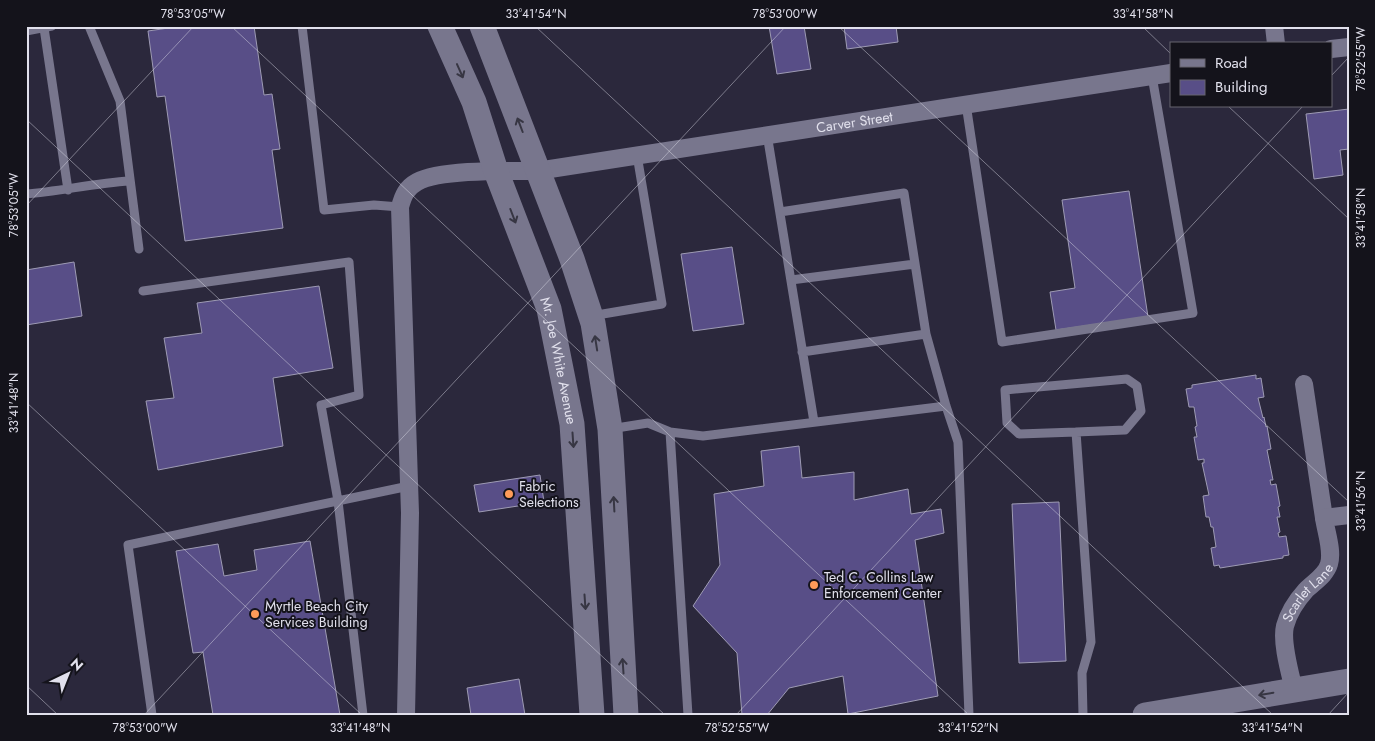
<svg xmlns="http://www.w3.org/2000/svg" width="1375" height="741" viewBox="0 0 1375 741" font-family="Jost,sans-serif">
<style>
.building{fill:#584e87;stroke:#9e9bb4}
.lines{fill:none;stroke-linecap:round;stroke-linejoin:round}
.lane{stroke:#78768d;stroke-width:9}
.street{stroke:#78768d;stroke-width:18}
.secondary{stroke:#78768d;stroke-width:25}
.oneway{stroke:#373643}
.ticks{fill:none;stroke:#e1e0ec;stroke-width:1;stroke-opacity:0.45}
.poi-dot{fill:#fe9b59;stroke:#14131b;stroke-width:2}
.labels{text-anchor:middle;stroke-width:4;stroke-linejoin:round;paint-order:stroke}
.street-label{font-size:14px;fill:#e1e0ec;stroke:#14131b}
.poi-label{font-size:14px;fill:#e1e0ec;stroke:#14131b;text-anchor:start}
.neatline{fill:none;stroke:#e1e0ec;stroke-width:2}
.ticks-label{font-size:12px;text-anchor:middle;fill:#e1e0ec}
</style>
<rect width="100%" height="100%" fill="#2b283c"/>
<path class="building" d="M182,26H254L264,95L272,94L280,149L272,150L283,228L185,241L165,96L157,97L148,31Z
M769,26H804L811,69L777,74Z
M844,26H896L898,42L847,49Z
M1349,109V149L1340,150L1343,175L1314,179L1306,114Z
M1129,191L1148,317L1056,330L1050,292L1075,288L1062,200Z
M732,247L744,324L693,331L681,254Z
M74,262L82,316L26,325V270Z
M319,286L333,368L273,378L283,446L158,470L146,401L174,398L164,338L202,333L197,303Z
M1256,375V379L1261,378L1264,397L1258,398L1263,418L1264,417L1266,427L1267,426L1271,449L1267,450L1273,480H1270L1271,485L1276,484L1280,506L1278,507L1280,517H1277L1280,532L1278,533L1279,537L1286,536L1289,555L1283,556V558L1220,568L1219,565L1214,566L1211,548L1216,547L1213,527H1211L1209,517H1206L1203,496L1209,495L1202,463H1204V459L1198,460L1194,437H1197L1195,427L1197,426L1194,407H1189L1186,389L1192,388V385Z
M799,446L802,478L854,472V500L908,489L911,514L941,509L944,533L915,540L938,696L848,714L843,676L789,688L767,715H742L737,653L693,606L720,565L714,494L764,486L761,451Z
M540,475L544,502L479,512L474,485Z
M1059,502L1066,661L1019,663L1012,504Z
M310,541L340,715H213L203,652L193,653L176,551L218,544L224,576L257,570L254,550Z
M519,679L525,715H471L467,688Z"/>
<g class="lines">
<path class="lane" d="M89,26L120,101L139,249
M302,26L324,210L374,205L400,207
M44,28L68,190
M26,31L52,26
M966,104L1002,342L1193,313L1152,76
M767,134L814,422
M26,194C61,191 95,183 130,181
M780,212L904,193L926,334L946,406L958,442L969,715
M791,280L915,264
M143,291L349,262L359,395L321,405L338,501L363,715
M591,316L662,304L637,155
M802,352L926,334
M610,429L648,423L670,432L703,436L946,406
M670,432L688,715
M1076,432L1125,430L1141,411L1137,386L1127,379L1005,390L1007,423L1019,434L1076,432L1091,642L1082,673L1083,715
M152,715L128,545L409,486"/>
<g class="street">
<path d="M1274,26L1276,44"/>
<path d="M1331,49L1349,47"/>
<path d="M1304,384L1324,518"/>
<path id="s1" d="M1294,690C1290,673 1281,642 1285,626C1289,611 1297,600 1306,590C1314,582 1326,575 1329,564C1333,551 1326,532 1324,518L1349,515"/>
<path id="s2" d="M406,715L410,513L400,207C403,196 406,188 417,182C440,169 509,171 537,171L1171,73"/>
</g>
<g class="secondary">
<path id="s3" d="M440,26L474,102L496,171L549,309L572,424L592,715"/>
<path d="M482,26L572,259L593,323L610,429L626,715"/>
<path d="M1145,715L1349,681"/>
</g>
</g>
<defs><path id="oneway-shaft" d="M-6 0H5M1.5-3L5.5 0L1.5 3" fill="none" stroke-width="1.6" stroke-linecap="round" stroke-linejoin="round" transform="scale(1.25)"/></defs>
<g class="oneway">
<use href="#oneway-shaft" transform="translate(460 71) rotate(66)"/>
<use href="#oneway-shaft" transform="translate(520 125) rotate(-111)"/>
<use href="#oneway-shaft" transform="translate(513 216) rotate(69)"/>
<use href="#oneway-shaft" transform="translate(596 343) rotate(-99)"/>
<use href="#oneway-shaft" transform="translate(573 440) rotate(86)"/>
<use href="#oneway-shaft" transform="translate(614 504) rotate(-93)"/>
<use href="#oneway-shaft" transform="translate(585 602) rotate(86)"/>
<use href="#oneway-shaft" transform="translate(623 666) rotate(-94)"/>
<use href="#oneway-shaft" transform="translate(1266 694) rotate(170)"/>
</g>
<path class="ticks" d="M231,26L969,715M535,26L1273,715M838,26L1349,502M1142,26L1171,54M1331,76L1349,57M1228,106L1349,219M26,119L665,715M26,206L194,26M26,402L362,715M26,685L58,715M144,715L786,26M736,715L1303,106M1328,715L1349,692"/>
<g class="poi-dot">
<circle cx="509" cy="494" r="5"/>
<circle cx="814" cy="585" r="5"/>
<circle cx="255" cy="614" r="5"/>
</g>
<g class="labels">
<g class="street-label">
<text dy="5" stroke="none"><textPath href="#s2" startOffset="982">Carver Street</textPath></text>
<text dy="5" stroke="none"><textPath href="#s3" startOffset="356">Mr. Joe White Avenue</textPath></text>
<text dy="5" stroke="none"><textPath href="#s1" startOffset="106">Scarlet Lane</textPath></text>
</g>
<g class="poi-label">
<text x="519" y="491">Fabric<tspan x="519" dy="16">Selections</tspan></text>
<text x="824" y="582">Ted C. Collins Law<tspan x="824" dy="16">Enforcement Center</tspan></text>
<text x="265" y="611">Myrtle Beach City<tspan x="265" dy="16">Services Building</tspan></text>
</g>
</g>
<rect width="1375" height="741" fill="none" stroke="#14131b" stroke-width="55"/>
<rect x="1170" y="42" width="162" height="65" fill="#14131b" stroke="#66656f"/>
<rect x="1180" y="59" width="25" height="8" fill="#78768d" stroke="#66656f"/>
<text x="1215" y="68" font-size="15" fill="#e1e0ec">Road</text>
<rect x="1180" y="80" width="25" height="15" fill="#584e87" stroke="#66656f"/>
<text x="1215" y="92" font-size="15" fill="#e1e0ec">Building</text>
<g transform="translate(68 674) rotate(43)" stroke="#14131b" stroke-width="4" paint-order="stroke">
<path d="M0-4L9 19L0 12L-9 19Z" fill="#e1e0ec"/>
<text y="-8" font-size="14" font-weight="bold" text-anchor="middle" fill="#e1e0ec">N</text>
</g>
<rect x="28" y="28" width="1320" height="686" class="neatline"/>
<g class="ticks-label">
<text x="193" y="18">78°53'05"W</text>
<text x="536" y="18">33°41'54"N</text>
<text x="785" y="18">78°53'00"W</text>
<text x="1143" y="18">33°41'58"N</text>
<text transform="translate(1361 59) rotate(-90)" y="4">78°52'55"W</text>
<text transform="translate(14 205) rotate(-90)" y="4">78°53'05"W</text>
<text transform="translate(1361 218) rotate(-90)" y="4">33°41'58"N</text>
<text transform="translate(14 403) rotate(-90)" y="4">33°41'48"N</text>
<text transform="translate(1361 501) rotate(-90)" y="4">33°41'56"N</text>
<text x="145" y="732">78°53'00"W</text>
<text x="360" y="732">33°41'48"N</text>
<text x="737" y="732">78°52'55"W</text>
<text x="968" y="732">33°41'52"N</text>
<text x="1272" y="732">33°41'54"N</text>
</g>
</svg>
